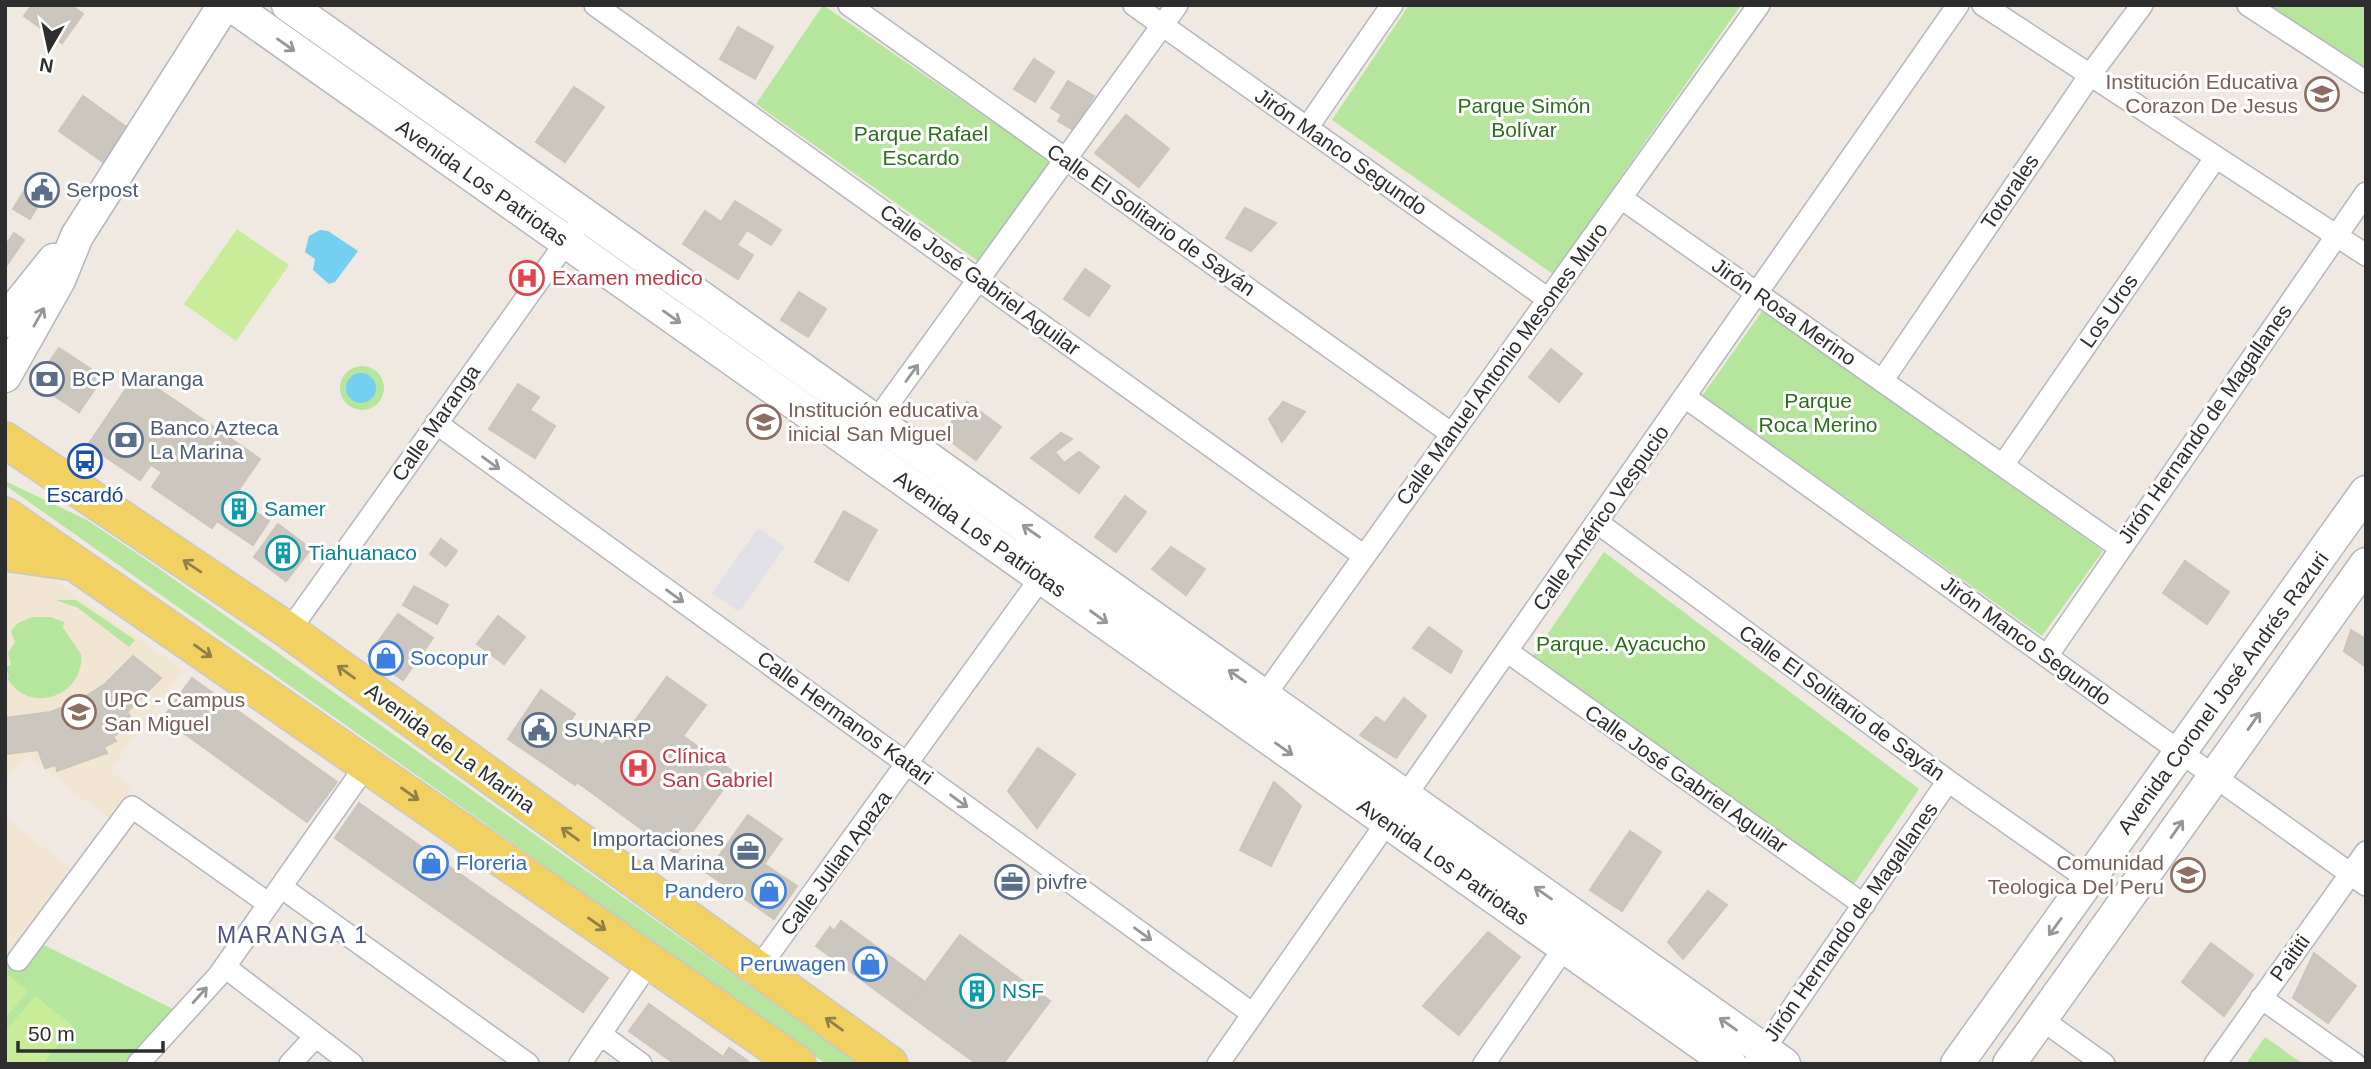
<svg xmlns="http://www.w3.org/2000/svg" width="2371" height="1069" viewBox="0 0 2371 1069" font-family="Arial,sans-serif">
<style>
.industrial{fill:#e3e1e8}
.education{fill:#f0e6d1}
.green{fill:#b6e59e}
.pitch{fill:#c9ec9a}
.water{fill:#75cff0}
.building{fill:#cbc7bf;stroke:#cbc5ba;stroke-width:2}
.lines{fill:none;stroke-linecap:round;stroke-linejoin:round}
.street-casing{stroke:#b4b7c1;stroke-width:24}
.secondary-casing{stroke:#b4b7c1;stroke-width:35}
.primary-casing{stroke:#c9c9c9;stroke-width:38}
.street{stroke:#fff;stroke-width:21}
.secondary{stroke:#fff;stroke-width:32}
.primary{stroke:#f2d163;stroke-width:35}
.oneway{stroke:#969696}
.oneway2{stroke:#908048}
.labels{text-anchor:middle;stroke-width:6;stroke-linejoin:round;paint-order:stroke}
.education-label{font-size:21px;fill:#785e54;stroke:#fff;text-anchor:end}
.park-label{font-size:21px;fill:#2c6e1b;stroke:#fff}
.street-label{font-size:21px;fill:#2e2e2e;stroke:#fff}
.service-label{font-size:21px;fill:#4e5e75;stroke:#fff;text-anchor:start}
.health-label{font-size:21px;fill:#be3a42;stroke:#fff;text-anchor:start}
.transit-label{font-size:21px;fill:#164399;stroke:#fff}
.culture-label{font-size:21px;fill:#0d838f;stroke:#fff;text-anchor:start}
.shop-label{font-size:21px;fill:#366cbe;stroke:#fff;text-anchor:start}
.neighbourhood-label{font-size:23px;letter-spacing:2px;fill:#4d5680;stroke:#fff}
</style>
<rect width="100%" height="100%" fill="#efe9e1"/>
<path class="industrial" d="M758,528L785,547L739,612L712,593Z"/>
<path class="education" d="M5,560L30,563L183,670L109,771L132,788L110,818L26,756L5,782Z
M5,817L74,872L8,958L5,956Z"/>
<path class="green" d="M823,5L1057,166L985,266L756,104Z
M1409,5H1741L1553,274L1332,120Z
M2263,5H2366V73Z
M1763,310L2103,551L2042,636L1702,396Z
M340 388a22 22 0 1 1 44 0a22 22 0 1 1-44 0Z
M5,481L87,520L151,563L859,1064H826L5,485Z
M1604,552L1919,789L1850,890L1531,658Z
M56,600H76L135,640L129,647L78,608Z
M32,617H51L64,622L63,628L81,654C85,696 29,716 7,678L9,676L5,667L11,665L8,653L15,642L11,631L18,623Z
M42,944L179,1012L129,1064H5V962L18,971Z
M2265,1037L2303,1064H2246Z"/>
<path class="pitch" d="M237,229L289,265L236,341L184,304Z
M5,973L28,991L5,1018Z
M35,996L73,1026L43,1064H5V1032Z"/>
<path class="water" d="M320,230L328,231L358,251L335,282L329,284L313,270L315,259L305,252L309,236Z
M346 388a15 15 0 1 1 30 0a15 15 0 1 1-30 0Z"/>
<path class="building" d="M32,5H71L83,14L62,43L24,16Z
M738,27L773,47L755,79L720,59Z
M1034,59L1054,72L1035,102L1014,89Z
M1068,81L1094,96L1073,130L1058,121L1062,115L1051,108Z
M574,87L604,107L565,162L536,142Z
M83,96L136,134L113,169L59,131Z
M1126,115L1169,149L1139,187L1095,153Z
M32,178L49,187L30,219L13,209Z
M735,201L781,230L771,245L747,230L737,245L753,255L738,279L683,244L705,211L721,222Z
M1245,208L1276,223L1251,251L1226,238Z
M14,233L24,240L5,268V246Z
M1085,269L1110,286L1089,316L1064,299Z
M799,292L826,309L808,337L781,320Z
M59,348L103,377L79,412L35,383Z
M1551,349L1582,374L1559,402L1529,377Z
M136,374L189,410L140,480L88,445Z
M518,384L539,397L530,410L555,426L535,458L489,429Z
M967,402L1001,427L976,460L942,435Z
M1283,402L1305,412L1282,442L1269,419Z
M189,410L260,459L212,528L152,487L162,472L151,465Z
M1061,433L1072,439L1055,452L1064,463L1079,452L1099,467L1079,493L1031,458Z
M1125,496L1146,512L1116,552L1095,537Z
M234,497L269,521L253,545L217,521Z
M844,511L877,530L848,581L815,562Z
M278,524L311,549L286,581L254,557Z
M441,539L457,551L446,566L430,554Z
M1171,547L1205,569L1186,595L1152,569Z
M2185,561L2229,592L2207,624L2163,593Z
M414,586L448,605L437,624L403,605Z
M398,614L433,638L403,680L368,656Z
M498,616L525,637L504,664L477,644Z
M1429,627L1462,651L1451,673L1413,648Z
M2351,630L2366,639V667L2344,651Z
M133,656L161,678L127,712L133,720L113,737L116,741L104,747L107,753L57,771L56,765L45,768L38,750L5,754V718L51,712L78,701L105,684Z
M667,677L706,705L683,736L735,773L676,854L577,782L575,785L542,762L570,722L603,745L617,726L626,733Z
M192,678L337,782L307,822L163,718Z
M541,690L575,714L542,762L508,739Z
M1404,698L1426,716L1396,758L1360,735L1376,717L1385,723Z
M1038,748L1075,774L1037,828L1008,791Z
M1274,782L1301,806L1271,866L1240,850Z
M359,803L608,978L583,1012L335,838Z
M748,815L782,839L741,896L707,873Z
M1630,831L1661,852L1622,911L1590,890Z
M764,864L797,886L774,919L741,896Z
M1708,891L1727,905L1683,959L1668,942Z
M841,921L925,982L904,1011L816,946L830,927L834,931Z
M1488,932L1520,957L1459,1035L1423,1006Z
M960,935L1050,1001L1003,1064H977L904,1011Z
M2211,943L2253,975L2224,1016L2182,982Z
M2314,953L2356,986L2328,1023L2293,998Z
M649,1004L723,1057L729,1048L748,1061L746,1064H675L629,1031Z"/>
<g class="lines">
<g class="street-casing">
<path id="street" d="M595,5L1364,556
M849,5L1452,434
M1134,5L1548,299
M1983,5L2366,255
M2248,5L2366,82
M1307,128L1392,5
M1621,198L2119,547
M1882,381L2090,75L2142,5
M1685,397L2366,885
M436,423L1253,1014
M868,432L1177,5
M2003,465L2216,157
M1598,523L1948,781L2089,880
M289,631L574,231
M1508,652L1864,905
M2047,656L2366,193
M1257,706L1759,5
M281,887L528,1064
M18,960L132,807L269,904
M225,967L352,1064
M758,969L1048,568
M2261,998L2355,1064
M2041,1019L2104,1064
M600,1034L641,1064
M138,1064L219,975L367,764
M290,1064L315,1037
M580,1064L650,961
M1218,1064L1958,5
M1484,1064L1564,948
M1754,1064L1948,781
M2215,1064L2366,852"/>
</g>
<g class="secondary-casing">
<path id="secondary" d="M231,5L1730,1064
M288,5L1784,1064
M5,321L54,260
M5,376L59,280L77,236L224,5
M1957,1064L2366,492
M2009,1064L2366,564"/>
</g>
<g class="primary-casing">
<path id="primary" d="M5,440L289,631L890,1064
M5,515L798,1064
M5,553L68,562"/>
</g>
<use href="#street" class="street"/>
<use href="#secondary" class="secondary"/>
<use href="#primary" class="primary"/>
</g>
<defs><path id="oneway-shaft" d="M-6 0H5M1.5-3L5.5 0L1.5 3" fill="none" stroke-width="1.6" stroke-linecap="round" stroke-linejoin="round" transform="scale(1.75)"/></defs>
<g class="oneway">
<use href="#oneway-shaft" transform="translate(286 45) rotate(35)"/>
<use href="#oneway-shaft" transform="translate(39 317) rotate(-61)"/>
<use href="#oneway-shaft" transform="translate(672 317) rotate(35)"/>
<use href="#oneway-shaft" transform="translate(912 373) rotate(-54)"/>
<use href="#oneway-shaft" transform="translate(491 463) rotate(36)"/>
<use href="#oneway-shaft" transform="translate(1031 531) rotate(-145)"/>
<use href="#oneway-shaft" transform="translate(675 596) rotate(36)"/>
<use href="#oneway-shaft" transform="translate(1099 617) rotate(36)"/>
<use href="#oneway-shaft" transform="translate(1237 676) rotate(-145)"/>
<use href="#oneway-shaft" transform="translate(2254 721) rotate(-55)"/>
<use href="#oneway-shaft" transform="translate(1284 749) rotate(35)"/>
<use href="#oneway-shaft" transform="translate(959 801) rotate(36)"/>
<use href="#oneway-shaft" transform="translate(2177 829) rotate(-55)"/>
<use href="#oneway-shaft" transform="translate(1543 893) rotate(-145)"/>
<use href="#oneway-shaft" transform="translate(2055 927) rotate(126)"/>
<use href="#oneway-shaft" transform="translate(1143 934) rotate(36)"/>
<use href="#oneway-shaft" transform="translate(200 995) rotate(-48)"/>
<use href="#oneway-shaft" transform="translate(1728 1024) rotate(-145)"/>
</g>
<g class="oneway2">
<use href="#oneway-shaft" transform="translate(192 566) rotate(-146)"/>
<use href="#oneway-shaft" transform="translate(203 651) rotate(35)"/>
<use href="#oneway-shaft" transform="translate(346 672) rotate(-144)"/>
<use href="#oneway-shaft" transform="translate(410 794) rotate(35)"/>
<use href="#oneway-shaft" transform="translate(570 834) rotate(-144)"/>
<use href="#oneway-shaft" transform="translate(597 924) rotate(35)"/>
<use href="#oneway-shaft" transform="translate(834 1024) rotate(-144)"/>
</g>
<defs>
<g id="school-ring" transform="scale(1.75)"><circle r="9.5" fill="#fff" stroke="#8d6e63" stroke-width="1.5"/><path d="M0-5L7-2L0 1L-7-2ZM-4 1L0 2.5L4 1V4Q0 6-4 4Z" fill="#8d6e63"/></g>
<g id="civic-ring" transform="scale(1.75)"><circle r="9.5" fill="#fff" stroke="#5c6f8a" stroke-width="1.5"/><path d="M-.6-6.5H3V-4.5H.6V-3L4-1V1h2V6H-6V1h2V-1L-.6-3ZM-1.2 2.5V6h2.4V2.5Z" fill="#5c6f8a"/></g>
<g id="hospital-ring" transform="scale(1.75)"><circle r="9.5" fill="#fff" stroke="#e0444e" stroke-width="1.5"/><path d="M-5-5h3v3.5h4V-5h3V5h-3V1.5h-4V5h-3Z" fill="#e0444e"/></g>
<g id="bank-ring" transform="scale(1.75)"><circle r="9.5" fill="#fff" stroke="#5c6f8a" stroke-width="1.5"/><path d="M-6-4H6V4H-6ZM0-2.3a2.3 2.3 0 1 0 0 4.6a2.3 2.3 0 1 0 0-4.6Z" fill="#5c6f8a"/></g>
<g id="bus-ring" transform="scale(1.75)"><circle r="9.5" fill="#fff" stroke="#1a4fb4" stroke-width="1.5"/><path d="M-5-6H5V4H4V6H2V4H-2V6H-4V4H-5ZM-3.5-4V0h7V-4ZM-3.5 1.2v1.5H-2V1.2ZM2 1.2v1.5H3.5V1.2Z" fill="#1a4fb4"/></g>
<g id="building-ring" transform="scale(1.75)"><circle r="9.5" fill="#fff" stroke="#0f9aa8" stroke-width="1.5"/><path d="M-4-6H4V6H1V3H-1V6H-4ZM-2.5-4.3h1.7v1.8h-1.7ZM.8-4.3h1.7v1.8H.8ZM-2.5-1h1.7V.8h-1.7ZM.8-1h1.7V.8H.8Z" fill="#0f9aa8"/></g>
<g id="shop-ring" transform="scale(1.75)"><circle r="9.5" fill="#fff" stroke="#3f7fe0" stroke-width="1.5"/><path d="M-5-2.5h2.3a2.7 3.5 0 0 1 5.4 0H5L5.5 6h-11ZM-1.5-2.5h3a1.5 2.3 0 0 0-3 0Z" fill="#3f7fe0"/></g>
<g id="university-ring" transform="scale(1.75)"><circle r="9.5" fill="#fff" stroke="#8d6e63" stroke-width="1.5"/><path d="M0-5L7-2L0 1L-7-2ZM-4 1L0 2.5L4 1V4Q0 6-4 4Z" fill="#8d6e63"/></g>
<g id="office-ring" transform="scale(1.75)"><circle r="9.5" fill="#fff" stroke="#5c6f8a" stroke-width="1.5"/><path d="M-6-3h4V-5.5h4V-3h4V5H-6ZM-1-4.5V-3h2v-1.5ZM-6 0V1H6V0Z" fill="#5c6f8a"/></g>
</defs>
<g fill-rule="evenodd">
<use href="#school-ring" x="2322" y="94"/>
<use href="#civic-ring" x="42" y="190"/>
<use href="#hospital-ring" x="527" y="278"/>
<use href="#bank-ring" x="47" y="379"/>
<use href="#school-ring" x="764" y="422"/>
<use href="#bank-ring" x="126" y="440"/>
<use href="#bus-ring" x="85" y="461"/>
<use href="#building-ring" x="239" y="509"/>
<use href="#building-ring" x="283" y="553"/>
<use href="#shop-ring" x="386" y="658"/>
<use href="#university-ring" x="79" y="712"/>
<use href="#civic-ring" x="539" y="730"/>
<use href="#hospital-ring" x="638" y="768"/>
<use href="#office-ring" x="748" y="851"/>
<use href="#shop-ring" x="431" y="863"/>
<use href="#school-ring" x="2188" y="875"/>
<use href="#office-ring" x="1012" y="882"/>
<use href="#shop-ring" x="769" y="891"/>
<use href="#shop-ring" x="870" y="964"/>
<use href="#building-ring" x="977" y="991"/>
</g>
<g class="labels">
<g class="education-label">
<text x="2298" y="89">Institución Educativa<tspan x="2298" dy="24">Corazon De Jesus</tspan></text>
<text x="788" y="417" text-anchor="start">Institución educativa<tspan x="788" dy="24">inicial San Miguel</tspan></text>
<text x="104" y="707" text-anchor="start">UPC - Campus<tspan x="104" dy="24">San Miguel</tspan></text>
<text x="2164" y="870">Comunidad<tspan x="2164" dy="24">Teologica Del Peru</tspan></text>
</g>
<g class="park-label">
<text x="1524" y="113">Parque Simón<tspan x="1524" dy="24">Bolívar</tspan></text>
<text x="921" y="141">Parque Rafael<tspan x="921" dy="24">Escardo</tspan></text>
<text x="1818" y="408">Parque<tspan x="1818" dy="24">Roca Merino</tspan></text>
<text x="1621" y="651">Parque. Ayacucho</text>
</g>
<g class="street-label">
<text transform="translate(1341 152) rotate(35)" y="7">Jirón Manco Segundo</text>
<text transform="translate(482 183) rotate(35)" y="7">Avenida Los Patriotas</text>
<text transform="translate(2010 192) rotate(-56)" y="7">Totorales</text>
<text transform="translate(1151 220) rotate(35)" y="7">Calle El Solitario de Sayán</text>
<text transform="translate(980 280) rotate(36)" y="7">Calle José Gabriel Aguilar</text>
<text transform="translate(2109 311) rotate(-55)" y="7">Los Uros</text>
<text transform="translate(1784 312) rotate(35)" y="7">Jirón Rosa Merino</text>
<text transform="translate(1502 364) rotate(-54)" y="7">Calle Manuel Antonio Mesones Muro</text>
<text transform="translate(436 423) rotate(-55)" y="7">Calle Maranga</text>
<text transform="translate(2205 424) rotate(-55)" y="7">Jirón Hernando de Magallanes</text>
<text transform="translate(1601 518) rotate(-55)" y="7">Calle Américo Vespucio</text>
<text transform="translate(980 534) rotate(35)" y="7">Avenida Los Patriotas</text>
<text transform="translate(2026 641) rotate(36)" y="7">Jirón Manco Segundo</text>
<text transform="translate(2223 693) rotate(-54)" y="7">Avenida Coronel José Andrés Razuri</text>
<text transform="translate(1842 703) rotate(36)" y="7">Calle El Solitario de Sayán</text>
<text transform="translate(845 718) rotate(36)" y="7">Calle Hermanos Katari</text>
<text transform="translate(450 748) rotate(36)" y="7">Avenida de La Marina</text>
<text transform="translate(1686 779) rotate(35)" y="7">Calle José Gabriel Aguilar</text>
<text transform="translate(1443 862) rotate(35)" y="7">Avenida Los Patriotas</text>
<text transform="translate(836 863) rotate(-54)" y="7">Calle Julian Apaza</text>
<text transform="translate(1851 922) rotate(-55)" y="7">Jirón Hernando de Magallanes</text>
<text transform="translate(2290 958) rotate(-54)" y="7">Paititi</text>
</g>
<g class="service-label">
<text x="66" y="197">Serpost</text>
<text x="72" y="386">BCP Maranga</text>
<text x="150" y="435">Banco Azteca<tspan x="150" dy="24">La Marina</tspan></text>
<text x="564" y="737">SUNARP</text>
<text x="724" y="846" text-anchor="end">Importaciones<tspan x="724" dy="24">La Marina</tspan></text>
<text x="1036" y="889">pivfre</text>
</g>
<g class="health-label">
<text x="552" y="285">Examen medico</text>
<text x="662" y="763">Clínica<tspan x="662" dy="24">San Gabriel</tspan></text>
</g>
<g class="transit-label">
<text x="85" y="502">Escardó</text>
</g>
<g class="culture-label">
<text x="264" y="516">Samer</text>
<text x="308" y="560">Tiahuanaco</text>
<text x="1002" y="998">NSF</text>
</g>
<g class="shop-label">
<text x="410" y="665">Socopur</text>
<text x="456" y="870">Floreria</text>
<text x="744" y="898" text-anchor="end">Pandero</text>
<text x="846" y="971" text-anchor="end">Peruwagen</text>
</g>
<g class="neighbourhood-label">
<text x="293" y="943">MARANGA 1</text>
</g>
</g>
<rect width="2371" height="1069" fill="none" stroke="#2e2e2e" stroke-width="14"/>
<g transform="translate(49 49) rotate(189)" stroke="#ffffff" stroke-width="5" paint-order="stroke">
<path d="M0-5L12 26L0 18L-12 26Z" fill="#2e2e2e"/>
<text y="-10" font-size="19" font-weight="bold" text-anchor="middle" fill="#2e2e2e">N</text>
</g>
<path d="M18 1041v10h145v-10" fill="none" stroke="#2e2e2e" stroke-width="3.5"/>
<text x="28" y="1041" font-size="21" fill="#2e2e2e" stroke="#ffffff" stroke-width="5" paint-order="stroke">50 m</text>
</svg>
